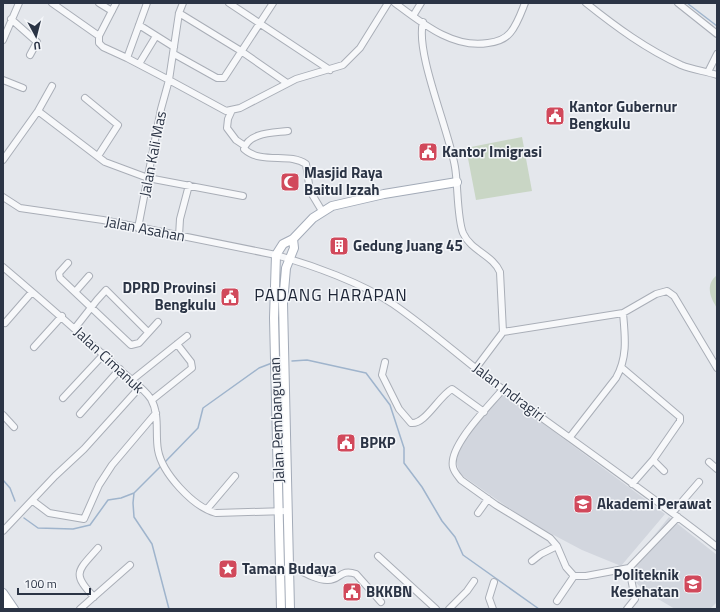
<svg xmlns="http://www.w3.org/2000/svg" width="720" height="612" viewBox="0 0 720 612" font-family="'Titillium Web',sans-serif">
<style>
.built{fill:#d2d6de}
.green{fill:#c9d6c5}
.lines{fill:none;stroke-linecap:round;stroke-linejoin:round}
.stream{stroke:#9fb4cc;stroke-width:1.5}
.minor-casing{stroke:#a9aeb7;stroke-width:8}
.major-casing{stroke:#a3abb8;stroke-width:10}
.minor{stroke:#f7f8fa;stroke-width:6}
.major{stroke:#fff;stroke-width:8}
.labels{text-anchor:middle;stroke-width:3;stroke-linejoin:round;paint-order:stroke}
.poi-label{font-size:15px;font-weight:bold;fill:#2b3445;stroke:#f4f6f9;text-anchor:start}
.street-label{font-size:15px;fill:#2b3445;stroke:#f4f6f9}
.quarter-label{font-size:17px;letter-spacing:1px;fill:#1d2536;stroke:#f4f6f9}
</style>
<rect width="100%" height="100%" fill="#e4e7ec"/>
<path class="built" d="M502,393L665,514L621,566L582,550L529,522L460,474L453,452Z
M669,517L717,555V602L710,609H675L648,593L624,573Z"/>
<path class="green" d="M522,137L532,191L476,200L466,148Z
M717,275V308C710,297 705,285 717,275Z"/>
<g class="lines">
<path class="stream" d="M687,3L717,26
M292,361L307,360L366,373L390,405L404,448V463L422,487L442,521L455,537L463,555L539,609
M165,462L198,428L203,408L259,368L272,363
M161,466L134,493L133,503L134,517L152,544L169,609
M3,480L10,488L15,501
M24,518L38,528L73,529L90,525L108,500L121,498L134,493"/>
<g class="minor-casing">
<path id="minor" d="M52,3L99,36V43L103,47L127,58L169,80L161,109L138,228
M99,3L112,11
M183,3L179,13L169,80L226,111L240,108L296,79L343,65L360,48L388,3
M229,3L330,70
M395,3C422,23 453,49 488,43C497,42 504,40 510,33C517,25 521,13 525,3
M586,3C616,27 646,49 681,65C693,70 705,71 717,75
M678,3L717,34
M179,13L241,51L287,83
M413,16L421,3
M11,19L37,42L30,55
M423,22C415,53 449,130 455,167C458,184 457,218 463,233C471,251 493,255 500,272L503,332
M139,25L174,47
M99,36L116,3
M3,40L19,3
M174,54L217,78H224L273,3
M127,58L147,3
M139,64L156,36
M708,72L717,54
M3,80L23,88
M85,98L118,125L98,156
M232,110L228,119L227,128L236,140L245,146
M38,111L105,162L148,178L243,196
M288,131C274,133 249,132 244,149C262,165 289,152 306,164L310,191L322,211
M3,160L38,111L52,86
M3,197L20,208L103,220L276,255C312,265 362,283 393,304C432,331 467,363 505,391C576,443 648,493 717,547
M179,236L180,219L189,185
M68,263L59,273L60,278L131,345L139,343L158,322
M3,267C43,301 82,335 120,370C130,379 144,388 151,399C160,415 155,433 158,450C162,473 193,507 216,513L287,511
M75,292L89,276
M5,323L32,292
M75,328L97,300L106,290L148,332
M34,347L62,316
M385,362L382,375L399,409L411,423C425,425 439,396 452,389L484,412
M621,367L680,417V421L653,460L632,484
M476,368L503,332L623,313L656,294L667,291L674,296L717,368
M132,380L187,336
M503,389C490,405 448,446 453,467C454,472 458,476 461,480L496,505L550,538L557,546L566,567L574,576H586L629,568L678,517
M63,398L104,354
M152,400L192,368L191,362L177,344
M80,414L120,369
M3,415L14,427
M570,437L616,378C628,357 625,336 623,313
M653,460L664,471
M709,462L717,469
M33,501L49,513L84,519L99,485L112,465L156,413
M207,509L235,476
M673,512L699,482
M478,513L488,499
M3,531L55,476L84,449L140,387
M378,556L436,609
M532,561L541,554L557,546
M289,565C300,570 315,580 327,580C340,581 340,568 356,574L381,602
M94,597C71,573 78,571 98,548
M557,601L574,576
M80,609L130,565
M449,609L467,591L474,581
M493,609L489,598L494,582
M627,609L635,599L629,568"/>
</g>
<g class="major-casing">
<path id="major" d="M3,593L14,609
M3,603L7,609
M281,609L274,318L276,255L283,244L293,239L313,218L332,206L384,194L457,182
M290,609L283,303L286,268L294,248L293,239"/>
</g>
<use href="#minor" class="minor"/>
<use href="#major" class="major"/>
</g>
<defs>
<g id="civic-square" transform="scale(1)"><rect x="-9" y="-9" width="18" height="18" rx="4" fill="#d1495b" stroke="#f4f6f9"/><path d="M-.6-6.5H3V-4.5H.6V-3L4-1V1h2V6H-6V1h2V-1L-.6-3ZM-1.2 2.5V6h2.4V2.5Z" fill="#fff"/></g>
<g id="mosque-square" transform="scale(1)"><rect x="-9" y="-9" width="18" height="18" rx="4" fill="#d1495b" stroke="#f4f6f9"/><path d="M3.5-4.9A6 6 0 1 0 3.5 4.9A5 5 0 1 1 3.5-4.9Z" fill="#fff"/></g>
<g id="building-square" transform="scale(1)"><rect x="-9" y="-9" width="18" height="18" rx="4" fill="#d1495b" stroke="#f4f6f9"/><path d="M-4-6H4V6H1V3H-1V6H-4ZM-2.5-4.3h1.7v1.8h-1.7ZM.8-4.3h1.7v1.8H.8ZM-2.5-1h1.7V.8h-1.7ZM.8-1h1.7V.8H.8Z" fill="#fff"/></g>
<g id="university-square" transform="scale(1)"><rect x="-9" y="-9" width="18" height="18" rx="4" fill="#d1495b" stroke="#f4f6f9"/><path d="M0-5L7-2L0 1L-7-2ZM-4 1L0 2.5L4 1V4Q0 6-4 4Z" fill="#fff"/></g>
<g id="sight-square" transform="scale(1)"><rect x="-9" y="-9" width="18" height="18" rx="4" fill="#d1495b" stroke="#f4f6f9"/><path d="M0-6L1.8-2.2L6-1.7L2.9 1.2L3.7 5.4L0 3.3L-3.7 5.4L-2.9 1.2L-6-1.7L-1.8-2.2Z" fill="#fff"/></g>
</defs>
<g fill-rule="evenodd">
<use href="#civic-square" x="555" y="116"/>
<use href="#civic-square" x="428" y="152"/>
<use href="#mosque-square" x="290" y="182"/>
<use href="#building-square" x="339" y="246"/>
<use href="#civic-square" x="230" y="297"/>
<use href="#civic-square" x="346" y="443"/>
<use href="#university-square" x="583" y="504"/>
<use href="#sight-square" x="228" y="569"/>
<use href="#university-square" x="693" y="584"/>
<use href="#civic-square" x="352" y="592"/>
</g>
<g class="labels">
<g class="poi-label">
<text x="569" y="112">Kantor Gubernur<tspan x="569" dy="17">Bengkulu</tspan></text>
<text x="442" y="157">Kantor Imigrasi</text>
<text x="304" y="178">Masjid Raya<tspan x="304" dy="17">Baitul Izzah</tspan></text>
<text x="353" y="251">Gedung Juang 45</text>
<text x="216" y="293" text-anchor="end">DPRD Provinsi<tspan x="216" dy="17">Bengkulu</tspan></text>
<text x="360" y="448">BPKP</text>
<text x="597" y="509">Akademi Perawat</text>
<text x="242" y="574">Taman Budaya</text>
<text x="679" y="580" text-anchor="end">Politeknik<tspan x="679" dy="17">Kesehatan</tspan></text>
<text x="366" y="597">BKKBN</text>
</g>
<g class="street-label">
<text transform="translate(153 154) rotate(-79)" y="5">Jalan Kali Mas</text>
<text transform="translate(145 229) rotate(11)" y="5">Jalan Asahan</text>
<text transform="translate(109 360) rotate(43)" y="5">Jalan Cimanuk</text>
<text transform="translate(509 392) rotate(37)" y="5">Jalan Indragiri</text>
<text transform="translate(277 420) rotate(-92)" y="5">Jalan Pembangunan</text>
</g>
<g class="quarter-label">
<text x="331" y="301">PADANG HARAPAN</text>
</g>
</g>
<rect width="720" height="612" fill="none" stroke="#2b3445" stroke-width="8"/>
<g transform="translate(36 36) rotate(173)" stroke="#f4f6f9" stroke-width="3" paint-order="stroke">
<path d="M0-3L7 15L0 10L-7 15Z" fill="#2b3445"/>
<text y="-6" font-size="11" font-weight="bold" text-anchor="middle" fill="#2b3445">U</text>
</g>
<path d="M18 588v6h72v-6" fill="none" stroke="#2b3445" stroke-width="2"/>
<text x="24" y="588" font-size="12" fill="#2b3445" stroke="#f4f6f9" stroke-width="3" paint-order="stroke">100 m</text>
</svg>
